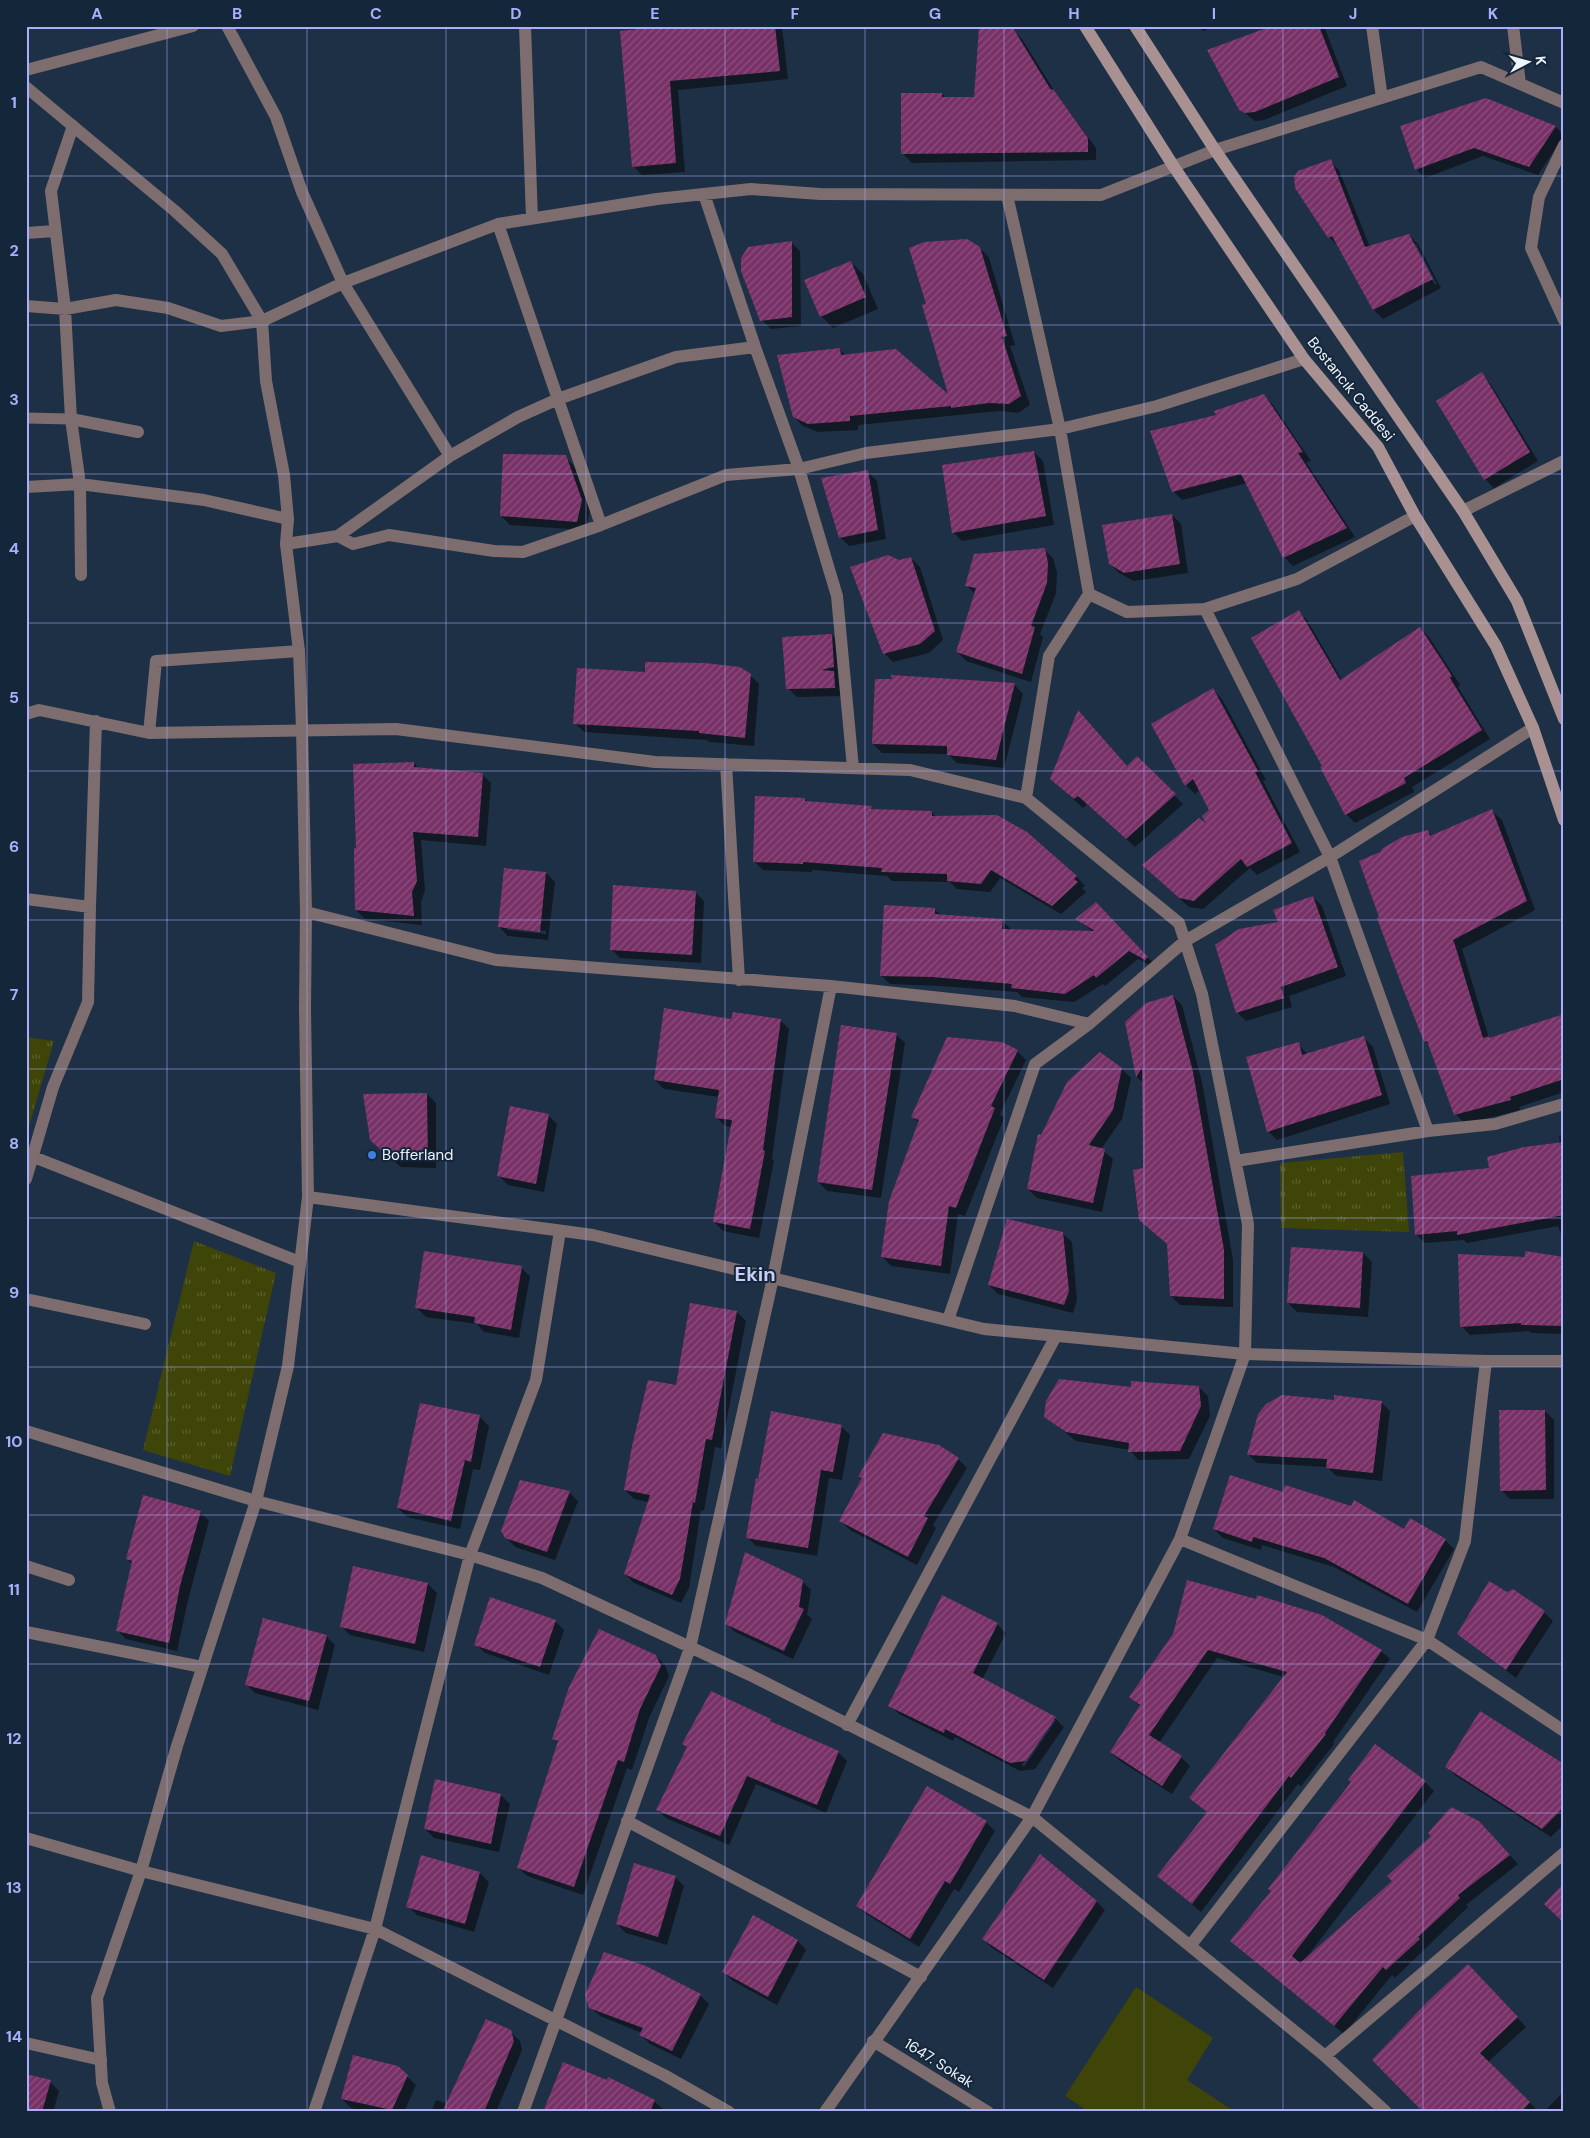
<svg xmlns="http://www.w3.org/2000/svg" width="1590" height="2138" viewBox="0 0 1590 2138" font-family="'DM Sans',sans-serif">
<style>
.green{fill:#3f4408}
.park{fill:url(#park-tufts)}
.shadow{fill:#0007;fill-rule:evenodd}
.building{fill:url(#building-hatch)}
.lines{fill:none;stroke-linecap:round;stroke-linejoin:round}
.service{stroke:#7d6d6e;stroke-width:11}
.minor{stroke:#7d6d6e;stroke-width:12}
.tertiary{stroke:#7d6d6e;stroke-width:12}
.secondary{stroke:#a99091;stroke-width:12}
.grid{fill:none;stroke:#abaffb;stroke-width:1;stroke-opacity:0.55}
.shop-dot{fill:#3f7fe0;stroke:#14263a;stroke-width:2}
.labels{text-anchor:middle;stroke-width:4;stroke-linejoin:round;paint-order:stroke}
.street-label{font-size:15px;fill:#eef4fd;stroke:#14263a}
.poi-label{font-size:15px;fill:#eef4fd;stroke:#14263a;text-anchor:start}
.district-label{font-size:20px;font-weight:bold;fill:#cacdf8;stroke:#14263a}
.neatline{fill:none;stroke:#abaffb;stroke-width:2}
.grid-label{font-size:16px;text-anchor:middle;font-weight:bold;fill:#abaffb}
</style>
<defs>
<pattern id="park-tufts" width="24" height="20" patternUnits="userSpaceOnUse" patternTransform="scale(1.25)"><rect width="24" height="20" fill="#3f4408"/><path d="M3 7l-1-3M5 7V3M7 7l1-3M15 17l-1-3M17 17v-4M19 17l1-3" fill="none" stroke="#5b602d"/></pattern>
<pattern id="building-hatch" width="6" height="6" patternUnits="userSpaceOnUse" patternTransform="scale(1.25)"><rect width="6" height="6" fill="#783166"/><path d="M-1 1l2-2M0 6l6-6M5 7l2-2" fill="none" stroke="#8c4f7d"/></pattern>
</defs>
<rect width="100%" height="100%" fill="#1e3045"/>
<path class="green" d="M1136,1987L1213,2038L1187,2080L1235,2112H1090L1065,2096Z"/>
<path class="park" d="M26,1037L54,1041L27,1133H26Z
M1403,1152L1409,1232L1281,1228L1280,1163Z
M194,1241L276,1273L230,1476L143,1450Z"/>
<path class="shadow" d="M684,26H782L788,79L678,90L685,172L642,175L633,166Z
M1198,26H1216L1203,31Z
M1279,26H1324L1347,86L1264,120L1255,121L1240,109Z
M1013,30L1022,39L1055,92L1096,148V160L912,163L903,154L942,94L946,98L976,99Z
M1486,99L1556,127L1564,135L1538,175L1483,156L1425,178L1417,170L1401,126Z
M1330,161L1339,170L1370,247L1409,235L1418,244L1441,288L1383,319L1374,310L1338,246L1329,237ZM1413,244H1416L1437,284L1435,285Z
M791,242L800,251L801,326L771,329L762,320Z
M980,248L989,258L1015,345L1010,346L1030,405L1018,413L999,411L858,425V430L818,432L803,426L794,417L840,349L846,356L950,398L928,305Z
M851,262L863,274L878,309L833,328L821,316Z
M1482,374L1490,383L1538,461L1494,488L1485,479Z
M1264,396L1273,405L1311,461L1306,462L1355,537L1293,566L1284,557L1247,483L1182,500L1173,491L1218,416Z
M1034,452L1043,461L1054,525L962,541L953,532Z
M565,457L574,466L590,509L586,530L510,525L501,516Z
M868,472L877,481L886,539L849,546L840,537Z
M1172,515L1181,524L1188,573L1134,581L1119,573L1110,564Z
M1044,549L1053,558L1057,572L1056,593L1040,634L1043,637L1031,682L966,661L957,652L976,595L966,585Z
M911,558L920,567L943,640L929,653L893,662L884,653L899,561Z
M1299,612L1307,620L1342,680L1420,628L1429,637L1460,685L1458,687L1490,739L1412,787L1414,792L1355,823L1346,814L1324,766Z
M832,635L841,644L842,675L838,677L843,681V696L797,697L788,688Z
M646,674L750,675L759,684L754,746L709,742L707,740L584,732L575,723Z
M1015,685L1023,694L1004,768L957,763L948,754L882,753L873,744Z
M1213,690L1222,699L1266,780L1263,781L1300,852L1257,875L1250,868L1203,909L1189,907L1152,874L1210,827L1211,810L1200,789L1195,794L1186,785Z
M1137,758L1183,804L1135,847L1087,804L1083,808L1051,779L1128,767Z
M414,763L420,769L482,774L491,783L486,846L421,840L425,890L421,902L422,925L365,919L356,910Z
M805,799L808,802L871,807L874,810L932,812L936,817L1026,833L1077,877L1085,886L1082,888L1086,892L1061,914L1000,878L990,892L957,889L950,882L892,881L887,876L812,870V872L763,870L754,861Z
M1492,811L1502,820L1535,910L1462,949L1489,1038L1564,1016V1092L1519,1107L1520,1110L1465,1124L1456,1114L1431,1048L1425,1041L1428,831L1432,836Z
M546,873L555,882L548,940L508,936L499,927ZM507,927L546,931V934L507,930Z
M695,892L704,901L701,963L620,958L611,949Z
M1313,897L1322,906L1346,976L1289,996L1292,1007L1246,1021L1238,1013L1217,945L1279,923Z
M935,910L941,915L1002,921L1011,929L1093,932L1077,919L1105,912L1156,966L1155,968L1138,959L1105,986L1103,984L1074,1002L1022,997L1017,992L941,986L890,984L881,975Z
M1173,996L1182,1005L1202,1082L1233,1260V1307L1180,1305L1171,1296L1168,1245L1140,1220L1144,1170L1143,1083L1137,1077L1126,1022Z
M732,1020H780L789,1029L772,1159L774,1161L759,1238L723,1231L714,1222L732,1127L725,1126L716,1117L719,1097L664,1089L655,1080Z
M896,1034L905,1043L881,1198L827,1191L818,1182Z
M1364,1038L1373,1047L1390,1104L1277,1140L1268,1131L1298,1044L1308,1055Z
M1017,1051L1026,1060L1000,1114L1004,1118L965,1216L958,1214L950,1274L891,1266L883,1257L919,1123L913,1117Z
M1122,1069L1131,1078L1122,1119L1101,1149L1113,1159L1102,1212L1037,1198L1028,1189L1042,1136Z
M427,1094L436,1103V1168L401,1167L380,1149Z
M548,1115L557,1124L544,1192L508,1185L499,1176Z
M1564,1135V1243L1558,1226L1467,1243L1464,1240L1425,1243L1416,1234L1490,1169L1560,1143L1559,1136Z
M1062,1233L1072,1242L1077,1300L1073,1313L998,1294L989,1285Z
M1363,1253L1372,1262L1368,1317L1297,1312L1288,1303Z
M1564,1259V1334L1531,1333L1529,1331L1470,1335L1461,1326Z
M521,1268L530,1276L519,1338L484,1332L477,1324L426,1317L417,1308Z
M691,1304L737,1312L746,1321L721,1448L715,1447L704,1511L701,1510L689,1588L681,1603L634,1583L625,1574L649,1502L634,1499L625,1490L677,1387Z
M1199,1387L1208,1396L1210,1416L1189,1459L1138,1460L1130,1450L1076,1441L1045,1416L1132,1388Z
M1335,1401L1381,1402L1390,1411L1382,1481L1336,1476L1327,1467L1257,1463L1248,1454Z
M421,1404L480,1417L489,1426L480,1470L473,1469L460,1529L407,1517L398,1508Z
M1545,1411L1554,1420V1499H1510L1501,1490Z
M841,1426L850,1435L842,1480L829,1478L817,1556L756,1546L747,1537L759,1480Z
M938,1446L958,1459L967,1468L933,1525L936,1528L917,1565L850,1530L841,1521L862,1480L859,1477Z
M569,1492L578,1501L555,1560L515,1547L506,1537Z
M1284,1493L1404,1531L1445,1540L1454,1549L1417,1612L1334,1567L1262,1545L1261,1550L1223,1538L1214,1529Z
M200,1512L209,1521L189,1596L177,1651L126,1639L117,1630L132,1564L127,1559Z
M802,1581L811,1590L807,1615L812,1619L793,1659L735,1632L726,1623Z
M428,1584L437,1593L424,1652L350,1635L341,1626Z
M1507,1594L1544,1612L1553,1621L1516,1678L1459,1634Z
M555,1621L564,1630L549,1675L485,1653L476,1644Z
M997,1624L1006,1633L982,1680L1055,1718L1064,1727L1035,1769L1020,1771L955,1737L953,1741L899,1714L890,1705ZM1053,1720H1056L1024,1767L1022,1765Z
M1174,1635L1381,1651L1390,1659L1333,1742L1334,1744L1301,1786L1298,1784L1201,1912L1159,1876L1208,1813L1190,1798L1284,1677L1217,1658L1159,1743L1181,1757L1190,1766L1172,1794L1120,1761L1111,1752L1140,1707L1131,1697Z
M326,1636L335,1645L318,1710L255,1693L246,1684Z
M656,1656L665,1665L669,1676L649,1718L632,1770L627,1768L583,1895L527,1876L518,1867L558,1743L554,1739Z
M770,1720L774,1725L838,1752L847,1761L826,1813L756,1784L729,1845L666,1818L657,1810L688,1749L683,1744Z
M1564,1765V1824L1551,1837L1456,1776L1447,1767Z
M1425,1782L1434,1791L1306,1958L1393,1881L1488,1832L1518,1864L1466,1905L1468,1907L1395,1978L1392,1975L1344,2034L1240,1949Z
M501,1795L510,1804L499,1852L434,1838L425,1829Z
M986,1822L995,1831L959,1892L954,1889L919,1947L866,1914L858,1906Z
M480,1873L489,1882L474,1932L417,1915L408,1906Z
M675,1877L684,1886L667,1945L626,1933L617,1924Z
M1096,1901L1105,1910L1053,1988L992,1948L983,1939Z
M753,1917L798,1941L806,1950L777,2005L733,1981L724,1972Z
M1476,1974L1526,2027L1488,2062L1539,2112H1425Z
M700,1995L709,2004L681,2059L650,2044L641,2035L642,2033L600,2016L590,2007Z
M510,2032L520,2041L522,2050L496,2112H431L436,2100L448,2104Z
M397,2067L416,2085L404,2112H369L351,2108L342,2099Z
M50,2082L59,2091L53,2112H26Z
M1564,2091V2112H1544Z
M654,2101L666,2112H544Z"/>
<path class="building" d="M669,26H775L780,71L670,81L676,163L632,167L620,31Z
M1272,26H1319L1339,77L1255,112L1245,113L1239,110L1207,50Z
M979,27L1013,28L1051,90L1053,89L1088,138V152L901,154V93H942V97H974Z
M1486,98L1556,126L1529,167L1474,148L1415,170L1400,126Z
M1331,159L1365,247L1409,234L1433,279L1373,310L1332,236L1328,238L1295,188L1294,177L1298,171Z
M967,239L980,247L1007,336L1002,337L1021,396L1009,404L989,403L951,408V406L850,416V421L808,424L793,417L777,355L840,348L841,355L896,349L948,394L922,305L926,304L909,248L924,242Z
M792,241V317L760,321L741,271V258L748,247Z
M851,261L866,297L820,317L804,280Z
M1482,372L1530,452L1484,480L1436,401Z
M1264,394L1303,452L1298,453L1347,528L1283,558L1241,474L1172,492L1150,431L1216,415L1214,411Z
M1034,451L1046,516L952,533L942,465Z
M503,454L566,455L582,500L577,522L500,516Z
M868,470L878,530L839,538L821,478Z
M1172,514L1180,564L1124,573L1109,564L1102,525Z
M1045,548L1048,563L1047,583L1031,626L1035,627L1022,674L956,652L976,588L965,586L974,554Z
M888,555L899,560L911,557L935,631L920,644L883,654L850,567Z
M1299,610L1340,680L1420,627L1452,676L1450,678L1482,730L1404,778L1406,783L1345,815L1320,767L1322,766L1251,638Z
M832,634L834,667L821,670L834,671L835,688L786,689L782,637Z
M645,662L705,663L740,667L751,674L745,738L699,733V731L573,724L577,668L645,672Z
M891,675L1015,683L996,760L947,755V746L872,744L875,679H892Z
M1213,688L1258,771L1255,772L1292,843L1247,867L1241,859L1194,901L1179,898L1142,865L1199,818L1206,823L1202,816L1209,810L1193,779L1185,786L1151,724Z
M1078,710L1127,766L1137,756L1176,794L1126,839L1078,796L1074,799L1050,779Z
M414,762V767L483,773L478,837L413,832L417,881L412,892L414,916L355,910L354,848H356L353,764Z
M755,796L805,798V801L872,806L871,809L932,811V816L997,815L1027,832L1077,876L1074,879L1078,882L1052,906L991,870L981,884L947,881V874L881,872L882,868L803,862V864L753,862Z
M1492,809L1527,901L1453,940L1455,945L1483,1038L1489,1036V1038L1564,1014V1079L1510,1097L1511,1100L1454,1115L1427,1041L1424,1042L1402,986L1377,918L1379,917L1359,861L1380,852L1383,848L1402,837L1428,830L1430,836Z
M504,868L546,872L540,932L498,927Z
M613,885L696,891L692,955L610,950Z
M1313,896L1338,967L1281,987L1284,998L1236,1013L1215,945L1239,929L1278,922L1273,910Z
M1096,902L1148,957L1145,960L1129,951L1096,978L1094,975L1065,994L1011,988L1012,984L932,977L880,976L884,905L935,908V914L1003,919L1002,929L1095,931L1075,919Z
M1173,995L1193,1072L1224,1250V1299L1170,1296L1167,1244L1139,1220L1133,1170L1143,1168L1142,1068L1136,1077L1125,1022L1146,1003Z
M664,1008L731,1019L733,1012L781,1019L763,1150L765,1151L750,1229L713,1222L732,1120L715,1118L719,1090L654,1080Z
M841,1025L897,1033L872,1190L817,1182Z
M1364,1036L1382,1095L1267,1132L1246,1057L1299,1042L1302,1055Z
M947,1037L1002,1042L1018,1050L991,1106L995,1108L956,1208L949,1206L941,1266L881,1257L889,1201L919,1120L911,1117Z
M1100,1052L1122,1068L1113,1110L1089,1145L1105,1149L1093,1203L1027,1189L1038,1134L1041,1135L1067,1082Z
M427,1093L428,1160L391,1159L370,1140L363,1094Z
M510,1106L549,1114L536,1184L497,1176Z
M1564,1142V1215L1457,1235V1231L1415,1235L1411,1176L1489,1168L1487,1157L1524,1147Z
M1007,1219L1063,1232L1069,1291L1064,1305L988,1285Z
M1291,1247L1363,1252L1360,1308L1287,1303Z
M424,1251L522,1266L511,1330L474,1323L475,1317L415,1308Z
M1525,1251L1564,1257V1326L1521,1325V1323L1460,1327L1458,1254L1525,1257Z
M690,1303L737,1311L712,1440L706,1439L695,1503L693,1502L680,1579L672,1595L624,1574L650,1495L624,1490L632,1446L648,1380L676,1385Z
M1059,1379L1131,1387V1381L1199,1386L1201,1406L1180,1451L1128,1452L1129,1443L1066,1432L1044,1417L1046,1401Z
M1282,1395L1334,1400V1395L1382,1401L1373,1473L1326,1468L1327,1459L1247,1455L1258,1414L1266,1404Z
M420,1403L480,1415L471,1462L465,1460L451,1521L397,1508Z
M1499,1410H1545L1546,1490L1500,1491Z
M771,1411L842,1425L833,1472L821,1470L808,1548L746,1538L756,1478L758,1479Z
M883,1433L939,1445L959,1458L924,1516L928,1518L908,1557L839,1521L862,1478L858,1477Z
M1230,1475L1283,1492L1285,1485L1351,1506L1354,1500L1404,1529L1410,1518L1446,1539L1408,1604L1324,1558L1253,1537L1252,1542L1213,1529Z
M520,1480L570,1491L547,1552L505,1538L501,1531Z
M143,1495L201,1511L180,1586L169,1643L116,1631L132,1561L126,1559Z
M745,1552L803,1580L799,1607L804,1609L784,1651L725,1624Z
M353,1566L428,1583L415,1644L340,1627Z
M1187,1580L1256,1599L1257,1595L1322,1615L1382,1650L1325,1733L1326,1734L1291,1778L1289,1776L1192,1904L1157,1876L1207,1812L1189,1798L1287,1672L1208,1650L1149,1735L1182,1756L1162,1786L1110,1752L1140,1705L1129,1697L1173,1634Z
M1489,1581L1507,1592L1513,1589L1545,1611L1506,1670L1457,1634Z
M942,1595L998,1623L973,1673L1056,1717L1026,1761L1010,1763L945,1729L944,1733L888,1706Z
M490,1597L556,1620L540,1667L474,1645Z
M263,1618L327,1635L309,1701L245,1685Z
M599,1629L656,1655L661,1666L640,1709L624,1762L618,1760L574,1887L517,1868L558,1741L552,1739L569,1687Z
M711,1691L771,1719L770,1721L839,1751L817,1805L747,1776L720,1836L656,1810L687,1747L682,1744Z
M1480,1711L1564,1764V1807L1542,1829L1445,1767Z
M1375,1744L1426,1781L1292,1956L1300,1963L1392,1881L1387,1876L1431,1836L1428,1833L1451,1807L1479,1821L1510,1855L1458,1895L1460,1898L1418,1937L1420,1939L1386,1970L1383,1967L1334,2026L1230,1941L1271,1891L1268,1889L1351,1782L1348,1780Z
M435,1779L501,1794L491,1844L424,1829Z
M927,1786L987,1821L950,1884L945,1881L910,1939L856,1906Z
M1040,1854L1097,1901L1044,1980L982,1939Z
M421,1855L480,1872L465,1924L406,1907Z
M634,1863L676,1876L658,1937L616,1924Z
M1564,1883V1923L1544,1904Z
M753,1915L798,1940L768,1997L722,1972Z
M604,1952L646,1966L701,1994L672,2051L639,2035L643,2028L589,2008L585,1995Z
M1468,1964L1518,2017L1480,2053L1530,2102L1521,2112H1423L1372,2060L1428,2001Z
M486,2019L511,2030L514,2041L484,2112H442Z
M353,2055L398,2066L408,2075L392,2110L341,2099Z
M563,2062L607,2080L608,2077L655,2100L650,2112H543Z
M26,2074L51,2080L42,2112H26Z"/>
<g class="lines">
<path class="service" d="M26,418L71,419"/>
<path class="minor" d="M227,26L276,117L302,192L343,283L450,456
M525,26L532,218
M1372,26L1382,98
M1513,26L1520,84
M26,70L193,26
M73,126L51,191L65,309L71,419L80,484L81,575
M1564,145L1539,197L1531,248L1564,320
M704,194L755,347L799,469L837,596L853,768
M1007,195L1060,429L1089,594L1049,656L1026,798
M498,224L601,525
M26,233L55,231
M26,306L65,309L116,300L168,308L221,326L262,321L343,283L498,224L657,199L751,189L820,194L1101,195L1215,150L1481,67L1564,103
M71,419L138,432
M26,487L80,484L204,500L288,519
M1463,511L1564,461
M338,536L353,544L389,535L494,551L523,552L601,525L726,475L799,469L866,453L1060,429L1157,406L1304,359
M286,544L338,536L450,456L518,417L558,399L676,357L755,347
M1089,594L1127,612L1205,609L1297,579L1415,516
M1205,609L1330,857L1428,1131
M26,714L39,710L149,733L396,729L655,762L910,770L1026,798L1179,923L1202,994L1248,1224L1245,1354L1180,1539L1032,1817
M149,733L156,661L299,651
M726,764L739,980
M26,899L90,907L96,721
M306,912L496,960L831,986L1015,1006L1089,1024
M26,1154L300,1262
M1236,1161L1428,1131L1495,1124L1564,1104
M26,1179L53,1087L88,1002L90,907
M26,1299L145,1324
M948,1320L1035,1064L1089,1024L1185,941L1330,857L1533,728
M26,1431L256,1501L470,1555L542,1578L750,1675L1032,1817L1325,2056L1386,2112
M1180,1539L1427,1640L1564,1731
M26,1566L69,1580
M26,1632L202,1667
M847,1725L1056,1336
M627,1821L921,1977
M26,1838L141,1871L375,1929L664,2075L729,2112
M1190,1946L1427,1640L1465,1541L1486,1361
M873,2041L988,2112
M26,2043L101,2060
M1325,2056L1564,1853
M314,2112L375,1929L470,1555L536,1380L560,1231
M523,2112L690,1648L773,1278L831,986"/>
<path class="tertiary" d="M26,87L175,211L222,254L262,321L266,381L284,475L288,519L286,544L299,651L302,729L306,912L305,1009L308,1197L288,1366L256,1501L177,1746L141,1871L97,1998L102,2083L110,2112
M308,1197L593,1235L984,1329L1245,1354L1486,1361H1564
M825,2112L1032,1817"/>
<path class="secondary" d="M1085,26L1174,167L1304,359L1378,447L1415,516L1496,646L1533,728L1564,820
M1135,26L1215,150L1463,511L1517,601L1564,719"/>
</g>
<path class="grid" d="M167,26V2112M307,26V2112M446,26V2112M586,26V2112M725,26V2112M865,26V2112M1004,26V2112M1144,26V2112M1283,26V2112M1423,26V2112M26,176H1564M26,325H1564M26,474H1564M26,623H1564M26,771H1564M26,920H1564M26,1069H1564M26,1218H1564M26,1367H1564M26,1515H1564M26,1664H1564M26,1813H1564M26,1962H1564"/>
<circle class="shop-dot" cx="372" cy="1155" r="5"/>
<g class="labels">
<g class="street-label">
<text transform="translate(1351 389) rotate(51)" y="5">Bostancık Caddesi</text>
<text transform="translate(939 2063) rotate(32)" y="5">1647. Sokak</text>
</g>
<g class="poi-label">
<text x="382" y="1160">Bofferland</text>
</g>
<g class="district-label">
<text x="755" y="1281">Ekin</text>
</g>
</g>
<rect width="1590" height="2138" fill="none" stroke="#14263a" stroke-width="55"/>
<g transform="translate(1528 62) rotate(84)" stroke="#14263a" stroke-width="4" paint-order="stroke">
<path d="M0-4L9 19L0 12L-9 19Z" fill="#eef4fd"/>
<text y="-8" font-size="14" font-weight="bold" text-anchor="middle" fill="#eef4fd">K</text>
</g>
<rect x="28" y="28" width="1534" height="2082" class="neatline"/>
<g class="grid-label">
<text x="97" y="19">A</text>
<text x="237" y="19">B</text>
<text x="376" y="19">C</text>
<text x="516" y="19">D</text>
<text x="655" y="19">E</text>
<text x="795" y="19">F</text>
<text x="935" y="19">G</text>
<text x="1074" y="19">H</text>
<text x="1214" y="19">I</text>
<text x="1353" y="19">J</text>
<text x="1493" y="19">K</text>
<text x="14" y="108">1</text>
<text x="14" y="256">2</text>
<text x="14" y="405">3</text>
<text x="14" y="554">4</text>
<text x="14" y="703">5</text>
<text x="14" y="852">6</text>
<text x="14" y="1000">7</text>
<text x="14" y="1149">8</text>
<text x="14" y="1298">9</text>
<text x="14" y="1447">10</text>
<text x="14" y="1595">11</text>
<text x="14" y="1744">12</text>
<text x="14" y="1893">13</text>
<text x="14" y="2042">14</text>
</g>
</svg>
